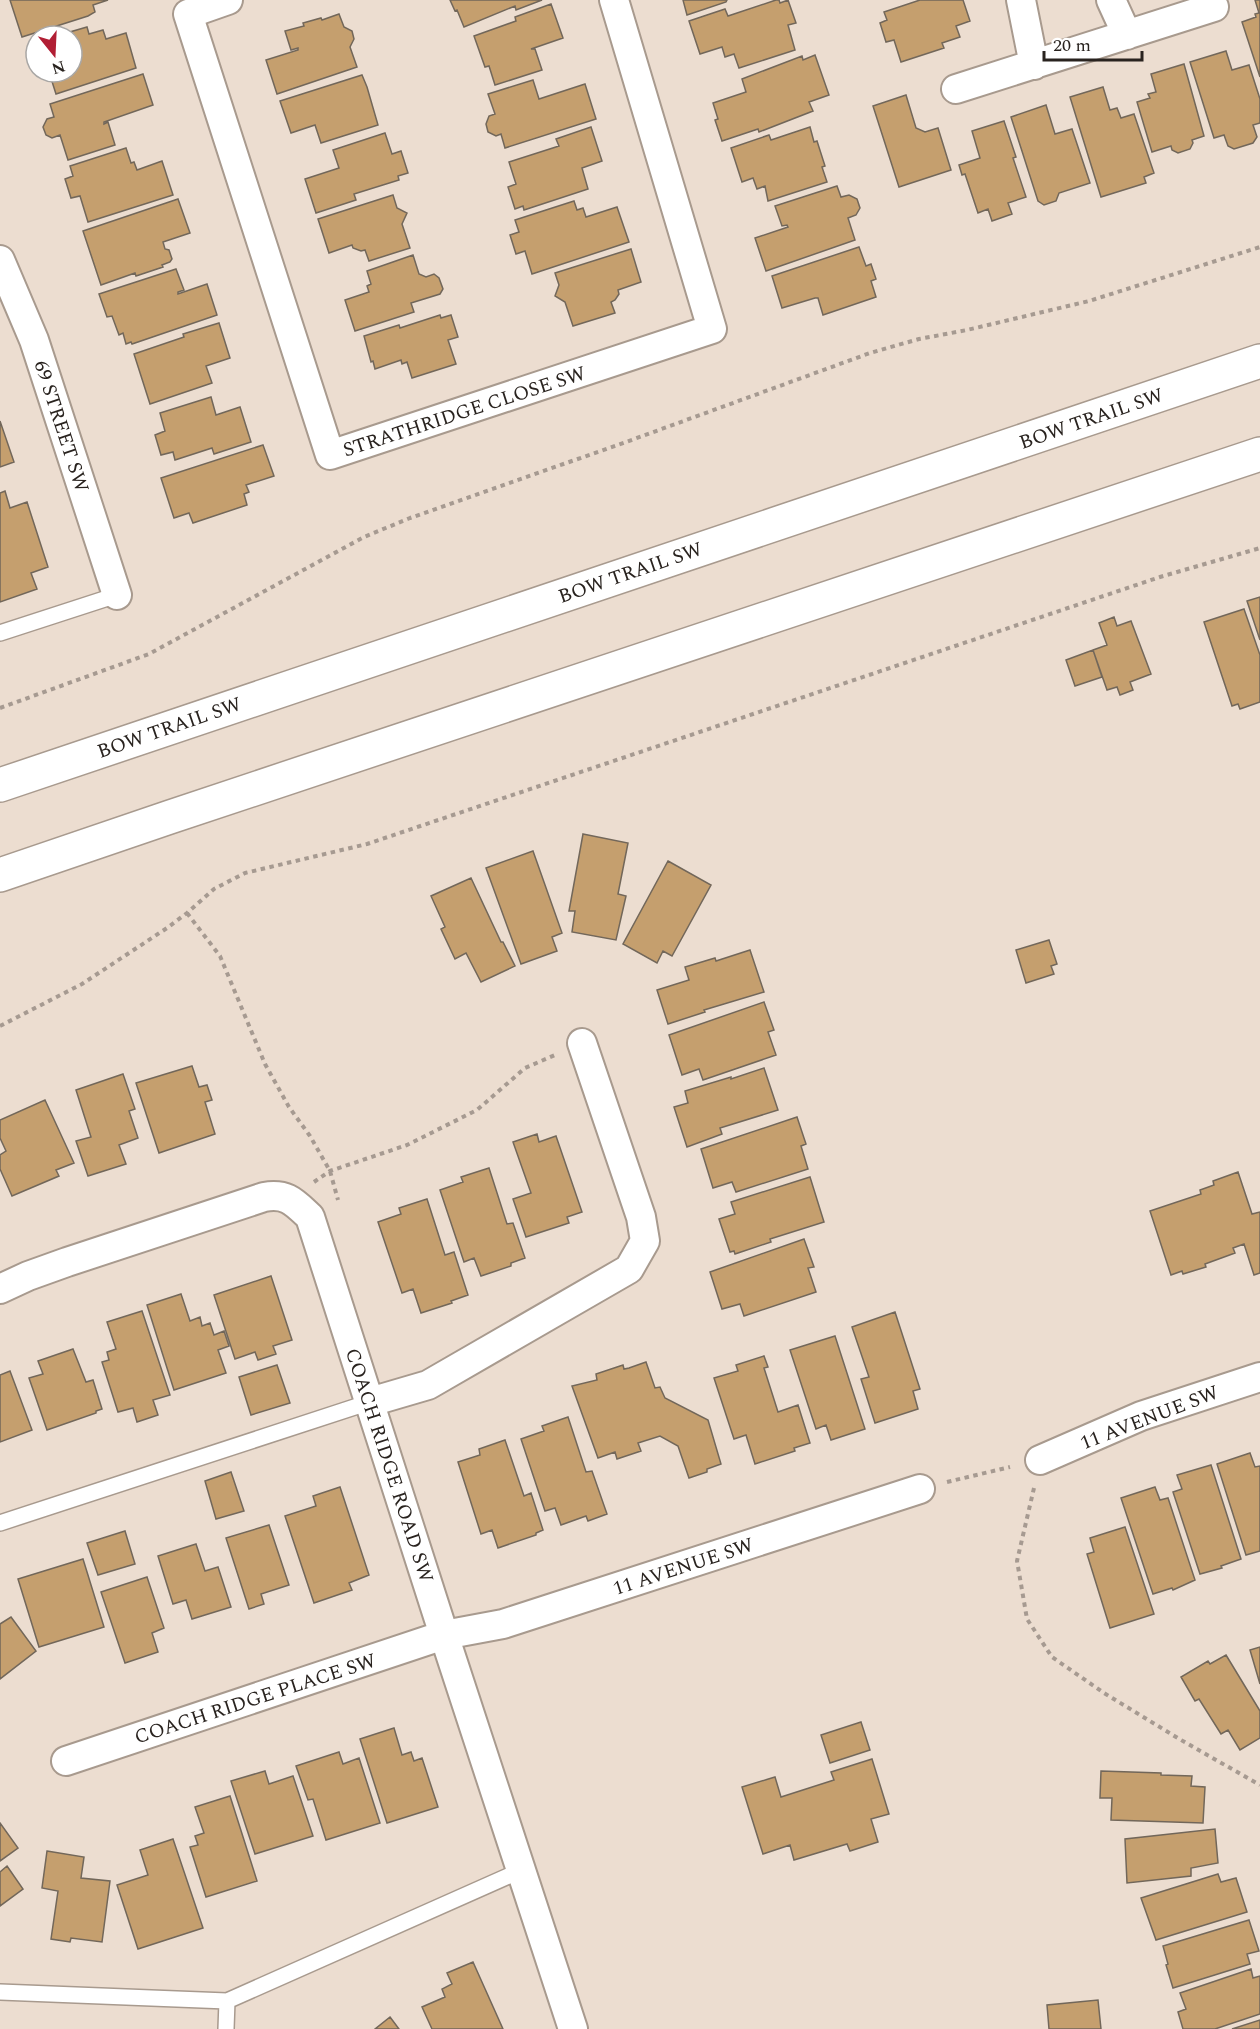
<svg xmlns="http://www.w3.org/2000/svg" width="1260" height="2029" viewBox="0 0 1260 2029" font-family="Spectral,serif">
<style>
.building{fill:#c59f6e;stroke:#72675a;stroke-width:1.5}
.lines{fill:none;stroke-linecap:round;stroke-linejoin:round}
.lane-casing{stroke:#a89a8e;stroke-width:18}
.street-casing{stroke:#a89a8e;stroke-width:32}
.secondary-casing{stroke:#a89a8e;stroke-width:36}
.path{stroke:#a69a91;stroke-width:4;stroke-dasharray:4.5 4.5;stroke-linecap:butt}
.lane{stroke:#fff;stroke-width:15}
.street{stroke:#fff;stroke-width:28}
.secondary{stroke:#fff;stroke-width:33}
.labels{text-anchor:middle;stroke-width:5;stroke-linejoin:round;paint-order:stroke}
.street-label{font-size:20px;fill:#29231f;stroke:#fff}
</style>
<rect width="100%" height="100%" fill="#ecddd0"/>
<path class="building" d="M10,0H108L93,5L95,12L88,16L22,37Z
M450,0H542L516,10L515,6L464,27L457,10L455,11Z
M683,0H727L726,2L687,15Z
M776,0H779L780,3L788,0L796,23L788,25L795,50L739,68L734,54L725,57L722,47L700,54L689,21L725,9L728,16Z
M920,0H963L970,21L956,26L960,37L942,43L944,48L901,62L894,40L886,42L880,23L887,20L884,12Z
M1255,0H1260V77L1242,22L1256,17L1255,14L1259,13Z
M551,4L563,38L531,49H535L542,70L495,85L489,66L485,67L474,36L516,21L515,17Z
M339,14L344,27L352,31L354,39L350,47L357,67L277,94L266,60L298,50V48L291,50L285,31L304,26L303,23L321,18L322,20Z
M87,27L89,34L103,30L106,39L126,33L136,68L56,94L49,72H72V36H56Z
M1226,51L1232,70L1249,65L1260,99V123L1253,125L1257,137L1253,143L1234,149L1228,146L1224,135L1214,138L1190,62Z
M815,55L829,95L809,102L813,111L759,132L758,129L722,141L715,120L718,119L713,103L746,92L742,79L802,56L803,60Z
M1184,64L1204,136L1192,140L1193,143L1190,149L1178,153L1172,150L1171,146L1152,152L1137,102L1150,98L1148,94L1156,92L1151,74Z
M143,74L153,105L104,122V124L108,122L115,145L68,160L60,135L52,138L46,135L43,127L47,119L54,117L50,104Z
M362,75L367,87L378,125L321,143L315,125L291,133L280,101Z
M533,80L539,99L585,84L596,119L505,148L501,134L496,136L488,132L486,124L489,116L495,114L488,94Z
M1103,87L1110,110L1117,108L1121,118L1134,114L1154,173L1144,177L1146,183L1101,197L1070,97Z
M906,95L916,128L925,132L938,128L951,170L899,187L873,106Z
M1046,105L1055,134L1072,129L1090,183L1059,193L1056,201L1044,205L1038,201L1011,117Z
M1004,121L1016,157L1013,158L1026,197L1008,203L1012,214L992,221L988,209L978,213L965,174L962,175L959,165L980,158L972,131Z
M591,127L602,161L582,168L588,189L524,210L523,206L515,209L508,187L516,184L509,162L559,146L556,139Z
M810,127L814,142L817,141L825,166L822,167L827,182L768,201L765,186L757,189L753,178L742,182L731,148L769,135L771,140Z
M385,133L392,154L401,151L408,173L398,176L399,180L354,194L356,200L316,213L305,179L339,168L333,150Z
M126,148L131,163L134,162L137,170L162,161L173,195L88,222L80,196L71,198L65,179L73,176L70,166Z
M837,186L841,197L849,195L857,199L860,208L856,215L848,218L855,240L766,271L755,238L788,227L787,225L782,226L775,206Z
M393,195L397,208L407,213L402,224L410,248L369,261L365,250L361,251L353,248L352,245L329,253L318,219Z
M178,199L190,233L163,242L165,249L169,250L172,259L170,262L162,265L163,267L136,276L135,273L101,285L83,231Z
M574,201L577,210L583,208L586,217L617,207L629,242L532,274L525,251L516,254L510,235L519,232L515,220Z
M859,247L866,266L871,264L876,279L871,281L876,297L823,315L818,298H815L782,308L772,276Z
M631,249L641,282L618,290L619,294L615,300L611,302L615,313L573,326L565,302L555,296L559,285L555,273Z
M413,255L419,274L426,277L434,274L439,278L443,289L440,294L411,303L414,312L355,331L345,300L369,292L367,286L371,284L367,271Z
M176,269L184,290L178,292V294L207,284L217,315L132,344L131,342L126,344L123,333L119,335L112,316L107,317L99,294Z
M440,315L441,318L451,315L458,337L448,340L456,364L412,378L407,362L402,364L401,360L375,369L373,361L371,362L364,336L399,325L400,328Z
M219,323L230,358L206,366L212,383L150,404L134,354L184,337L183,334Z
M211,397L216,415L240,407L251,442L214,454L212,448L175,460L173,452L161,455L155,435L165,431L160,413Z
M0,421L14,462L0,467Z
M263,445L274,476L246,485L249,492L244,494L247,505L193,523L189,513L174,518L161,478Z
M5,491L10,508L27,502L48,567L31,573L37,589L0,602V493Z
M1260,597V640L1247,601Z
M1244,609L1260,655V702L1240,709L1238,704L1232,706L1204,622Z
M1114,617L1117,626L1131,621L1151,674L1130,682L1133,690L1120,695L1117,687L1107,690L1093,650L1107,645L1099,623Z
M1093,650L1102,677L1075,686L1066,660Z
M583,834L628,843L618,894L626,896L616,940L572,932L575,911H569Z
M533,851L562,933L552,937L557,951L521,964L486,868Z
M668,861L711,885L672,956L663,951L657,963L623,944Z
M471,878L501,942H503L515,966L481,982L466,953L455,959L441,929L445,927L431,896Z
M1049,940L1057,964L1051,966L1054,974L1026,983L1016,950Z
M750,950L764,992L704,1010L705,1012L668,1024L657,990L689,980L685,967L715,958L716,961Z
M764,1002L774,1030L768,1032L776,1055L703,1080L699,1069L682,1075L669,1035Z
M192,1066L199,1087L207,1085L212,1100L205,1102L215,1134L159,1153L136,1083Z
M764,1068L778,1110L720,1128L722,1134L687,1147L674,1107L688,1103L685,1091L731,1077V1079Z
M123,1074L135,1109L129,1111L138,1138L119,1145L126,1164L88,1176L76,1141L91,1137L76,1090Z
M45,1100L74,1163L56,1170L59,1176L12,1196L0,1169V1155L6,1151L0,1138V1120Z
M797,1117L806,1144L801,1146L808,1169L736,1192L732,1182L713,1188L701,1149Z
M537,1134L539,1142L556,1136L582,1212L567,1217L569,1223L526,1237L513,1199L531,1193L513,1142Z
M489,1168L507,1224L513,1223L525,1258L511,1263V1266L481,1276L474,1258L464,1262L440,1190L463,1182L461,1177Z
M1238,1172L1252,1214L1260,1212V1273L1254,1275L1244,1244L1233,1248L1235,1253L1205,1264L1206,1267L1183,1274L1182,1271L1171,1275L1150,1211L1201,1194L1200,1190L1214,1185L1213,1181Z
M810,1177L824,1222L770,1239L771,1242L735,1254L734,1251L730,1252L719,1219L735,1214L731,1202Z
M427,1199L445,1255L454,1252L468,1295L451,1301L452,1303L421,1313L413,1289L402,1293L378,1222L401,1214L399,1208Z
M804,1239L814,1267L808,1268L816,1292L744,1316L740,1304L722,1309L710,1272Z
M271,1276L292,1340L273,1346L276,1354L258,1360L255,1352L235,1359L214,1295Z
M181,1294L190,1321L200,1317L202,1326L210,1323L214,1335L224,1331L229,1346L218,1350L226,1373L174,1390L147,1305Z
M142,1311L170,1395L153,1400L158,1415L137,1422L133,1408L118,1412L102,1362L109,1360L107,1352L116,1349L107,1322Z
M895,1312L920,1389L913,1391L918,1409L875,1423L861,1379L869,1377L852,1327Z
M835,1336L865,1429L831,1440L826,1425L816,1429L790,1350Z
M73,1349L86,1382L93,1380L102,1409L96,1411V1413L47,1430L29,1378L43,1374L38,1361Z
M764,1356L768,1367L764,1368L778,1412L798,1405L810,1443L794,1448L795,1451L755,1464L746,1435L734,1439L714,1378L738,1371L736,1365Z
M646,1362L655,1388L660,1387L665,1398L708,1420L721,1464L707,1469V1472L689,1478L678,1446L660,1436L638,1443L641,1451L617,1459L615,1452L598,1458L572,1386L597,1380L596,1374L623,1365L624,1369L629,1368Z
M277,1365L290,1403L251,1415L239,1377Z
M10,1371L32,1430L0,1442V1375Z
M568,1417L586,1472L592,1471L607,1514L588,1521L586,1516L561,1525L555,1508L545,1511L521,1439L544,1431L542,1426Z
M505,1440L524,1496L531,1493L543,1530L536,1533V1535L498,1548L492,1530L481,1534L458,1462L480,1455L479,1449Z
M1250,1453L1255,1467L1260,1466V1551L1246,1555L1217,1464Z
M1211,1465L1241,1559L1221,1566L1222,1568L1200,1574L1173,1492L1182,1489L1177,1475Z
M231,1472L244,1511L216,1519L205,1481Z
M340,1487L369,1575L349,1583L352,1590L314,1603L285,1516L316,1506L313,1496Z
M1155,1487L1160,1500L1168,1498L1195,1580L1173,1590L1172,1588L1153,1594L1121,1498Z
M269,1525L289,1585L261,1594L264,1604L249,1609L226,1538Z
M1125,1527L1154,1614L1110,1628L1087,1554L1094,1552L1090,1538Z
M125,1531L135,1564L98,1575L87,1543Z
M196,1544L205,1571L218,1567L231,1607L192,1619L186,1600L173,1604L158,1556Z
M83,1559L104,1627L39,1647L18,1579Z
M147,1577L164,1628L152,1633L158,1652L125,1663L101,1592Z
M11,1617L36,1651L0,1679V1624Z
M1260,1647V1684L1250,1650Z
M1226,1655L1260,1711V1738L1240,1750L1228,1730L1221,1734L1199,1699L1195,1701L1181,1677L1208,1661L1210,1664Z
M861,1722L870,1750L830,1763L821,1735Z
M394,1728L402,1755L411,1752L414,1761L422,1758L438,1807L387,1823L360,1739Z
M339,1752L343,1764L359,1758L380,1823L326,1840L313,1799L308,1800L296,1766Z
M872,1759L889,1814L871,1819L878,1842L850,1851L847,1844L794,1860L790,1845L763,1854L742,1787L775,1777L781,1797L834,1780L831,1772Z
M265,1771L269,1784L293,1776L313,1836L255,1854L231,1781Z
M1101,1771L1161,1773V1775L1192,1776L1191,1786L1205,1787L1203,1823L1111,1820L1112,1798H1100Z
M230,1796L257,1881L206,1897L190,1847L198,1845L195,1836L204,1833L195,1807Z
M0,1823L18,1848L0,1861Z
M1215,1829L1218,1863L1191,1868V1876L1127,1883L1125,1839Z
M173,1839L203,1928L138,1949L117,1885L148,1875L140,1850Z
M47,1851L84,1857L81,1878L110,1881L102,1942L71,1938L70,1942L51,1939L58,1891L42,1888Z
M7,1866L23,1889L0,1906V1872Z
M1218,1874L1221,1882L1236,1878L1247,1912L1156,1940L1141,1898Z
M1249,1920L1259,1951L1247,1954L1250,1964L1173,1988L1166,1965L1168,1964L1163,1946Z
M473,1962L503,2029H432L422,2007L445,1997L442,1989L452,1984L447,1973Z
M1251,1969L1253,1978L1260,1976V2014L1215,2029H1183L1178,2012L1186,2009L1180,1993Z
M1098,2000L1101,2029H1049L1047,2005Z
M390,2017L399,2029H375Z
M1260,2020V2029H1232Z"/>
<g class="lines">
<g class="lane-casing">
<path id="lane" d="M0,633L117,595
M0,1523L370,1402
M0,1992L227,2001L522,1870
M226,2029L227,2001"/>
</g>
<g class="street-casing">
<path id="street" d="M228,0L188,14L330,455L712,329L614,0
M1021,0L1034,65
M1111,0L1127,35
M956,89L1214,7
M0,260L34,340L117,595
M0,1289L28,1276L67,1262L264,1197C287,1193 294,1202 310,1217L444,1635L573,2029
M370,1402L428,1385L629,1269L645,1241L641,1217L582,1043
M1040,1460L1141,1416L1260,1377
M66,1761L444,1635L503,1624L920,1489"/>
</g>
<g class="secondary-casing">
<path id="secondary" d="M0,785L1260,361
M0,875L170,817L1260,454"/>
</g>
<path class="path" d="M0,708L149,654L364,537L410,518L626,442L870,353L919,339L967,330L1089,301L1260,247
M187,913L220,956L265,1064L289,1107L310,1136L330,1171L338,1200
M0,1026L82,984L167,928L187,913L214,889L245,873L367,844L1160,577L1260,548
M314,1182L330,1171L407,1145L477,1110L525,1068L555,1055
M947,1482L1010,1467
M1034,1488L1017,1561L1027,1619L1052,1657L1104,1693L1181,1740L1260,1785"/>
<use href="#lane" class="lane"/>
<use href="#street" class="street"/>
<use href="#secondary" class="secondary"/>
</g>
<g class="labels">
<g class="street-label">
<text transform="translate(464 411) rotate(-18)" y="7">STRATHRIDGE CLOSE SW</text>
<text transform="translate(1091 418) rotate(-19)" y="7">BOW TRAIL SW</text>
<text transform="translate(62 426) rotate(72)" y="7">69 STREET SW</text>
<text transform="translate(630 572) rotate(-19)" y="7">BOW TRAIL SW</text>
<text transform="translate(169 727) rotate(-19)" y="7">BOW TRAIL SW</text>
<text transform="translate(1149 1417) rotate(-21)" y="7">11 AVENUE SW</text>
<text transform="translate(390 1465) rotate(72)" y="7">COACH RIDGE ROAD SW</text>
<text transform="translate(683 1566) rotate(-18)" y="7">11 AVENUE SW</text>
<text transform="translate(255 1698) rotate(-18)" y="7">COACH RIDGE PLACE SW</text>
</g>
</g>
<g transform="translate(54 54) rotate(162)"><circle r="28" fill="#ffffff" stroke="#a9a7a5" stroke-width="1.5"/>
<path d="M0-4.5L10 22L0 15L-10 22Z" fill="#b11e34"/>
<text y="-9" font-size="16" font-weight="bold" text-anchor="middle" fill="#29231f">N</text>
</g>
<path d="M1044 51v9h98v-9" fill="none" stroke="#29231f" stroke-width="3"/>
<text x="1053" y="51" font-size="18" fill="#29231f" stroke="#ffffff" stroke-width="4.5" paint-order="stroke">20 m</text>
</svg>
